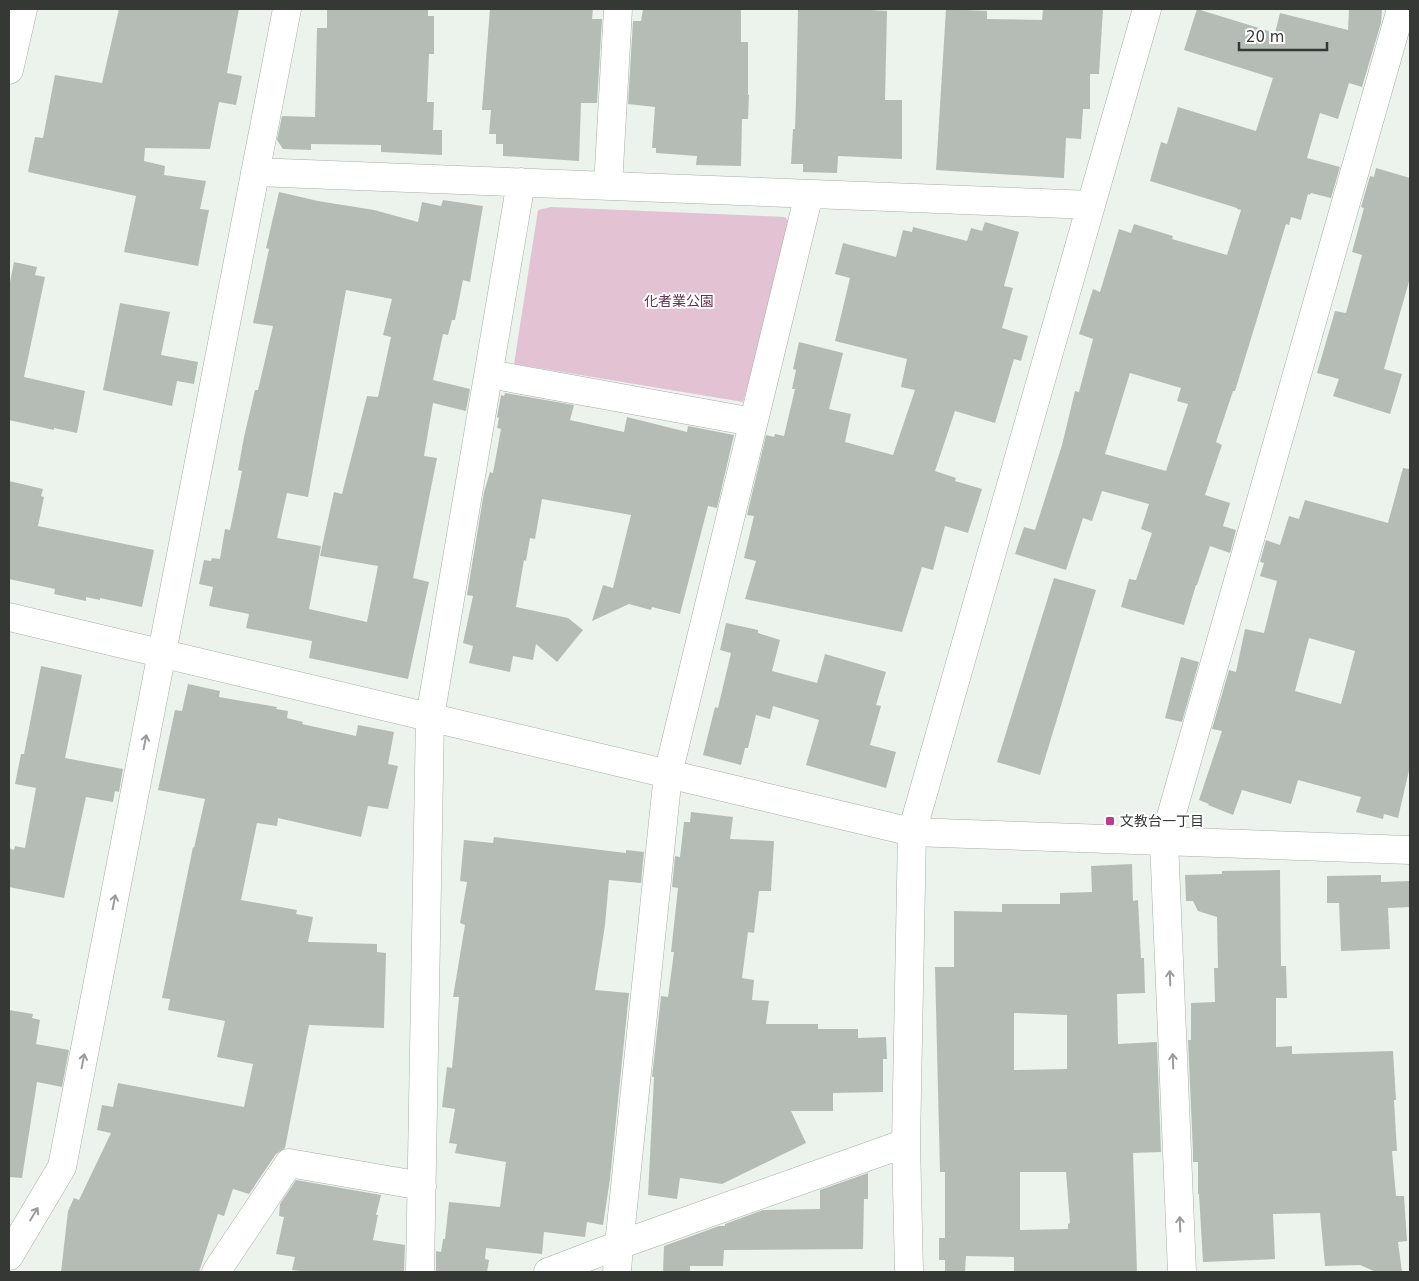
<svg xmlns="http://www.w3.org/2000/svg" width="1419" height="1281" viewBox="0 0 1419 1281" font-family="'DejaVu Sans','Noto Sans JP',sans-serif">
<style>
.green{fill:#e3c2d3}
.building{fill:#b5bcb6;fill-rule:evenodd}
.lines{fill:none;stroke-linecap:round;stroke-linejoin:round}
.minor-casing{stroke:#a7ada7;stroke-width:29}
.tertiary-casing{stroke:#a7ada7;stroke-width:29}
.minor{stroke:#fff;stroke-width:28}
.tertiary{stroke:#fff;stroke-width:28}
.oneway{stroke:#9a9c9a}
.poi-dot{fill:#ba3c8b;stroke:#fff;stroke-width:2}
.labels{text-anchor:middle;stroke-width:4;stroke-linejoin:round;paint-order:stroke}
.park-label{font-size:14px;fill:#683251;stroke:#fff}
.poi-label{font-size:14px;fill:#353835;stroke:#fff;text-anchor:start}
</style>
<rect width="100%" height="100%" fill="#ecf3ec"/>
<path class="green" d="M551,207L785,217L793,227L743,402L514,364L538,210Z"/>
<path class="building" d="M119,9H239L227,73L242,76L236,105L219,102L210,149L145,148L144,161L165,166L164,175L206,181L200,209L209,210L198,266L124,252L136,196L28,172L35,137L43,138L55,75L102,83Z
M327,9H428V16H434V54H429L427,102H434L433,130H442V155L381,152V145L311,144V150L283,149L277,140L282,116L315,117L317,28H327Z
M490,9H593L592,19H602L597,103H581L579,161L503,156V144H496V134H489L491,110H482Z
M643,9H741V42H748V95H749L748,119H742L741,166L696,165L697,156L656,153V148H652L655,107L628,104L633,21H641Z
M798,9H872L871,10L887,11L885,100H902V159L838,156L837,173H836L803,172V164H791L793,129H795L796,101Z
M946,9L987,11V19L1042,20L1043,9H1103L1099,74H1090V109H1083L1081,139L1066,138L1064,178L936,170Z
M1197,9L1275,33L1280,13L1348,30L1349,9H1382L1381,23L1362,87L1349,83L1338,119L1320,113L1307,158L1340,167L1331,198L1311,193L1310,195L1308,194L1301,220L1291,217L1289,225L1286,224L1235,391H1233L1216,442L1222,445L1205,495L1230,503L1223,526L1236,530L1230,553L1210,546L1197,585H1196L1184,625L1121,607L1129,579L1136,580L1152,533L1141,529L1149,504L1102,491L1092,521L1083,518L1066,570L1015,554L1024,527L1035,530L1062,445L1075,391L1079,392L1093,339L1079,334L1093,289L1100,292L1119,229L1131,233L1134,224L1173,236L1172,239L1227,255L1241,210L1237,209V208L1150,181L1161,142L1167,144L1178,107L1256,131L1273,78L1184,50ZM1130,373L1181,388L1177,401L1188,404L1166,471L1105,454Z
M1376,168L1410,178V278L1384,369L1402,374L1390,414L1333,396L1339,379L1317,373L1335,311L1346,313L1362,255L1352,252L1364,208L1361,207L1370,176L1374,177Z
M279,192L318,201L374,210L418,222L422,202L441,206L443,200L483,206L470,282L463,280L455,320H452L448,335L443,334L433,380L470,389L466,411L433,403L424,456L437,458L413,578L429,582L408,679L309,658L312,641L246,628L249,614L209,606L213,587L199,584L204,560L211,561L212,558L220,559L225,529L230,530L242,471L238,470L244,437L255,390H258L273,326L253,323L269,249L266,248ZM346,290L392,299L383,335L391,337L378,397L367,396L342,494L334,492L320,556L378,566L367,622L309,609L321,546L277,538L287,493L308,497Z
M985,222L1019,232L1004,286L1013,288L1002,328L1028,336L1021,361L1014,359L995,423L955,411L935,471L956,478L955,481L982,489L968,533L945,526L933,570L922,567L902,632L745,599L756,561L744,558L754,516L747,515L766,435L774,437L775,434L784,436L795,389H792L796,370L793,369L799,342L843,353L829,409L851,414L845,442L893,455L915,390L901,387L907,359L835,341L850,278L835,274L843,243L896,257L903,230L912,232L913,227L967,241L971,228L982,231Z
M14,262L37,267L35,275L45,277L24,377L85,391L77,433L54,428V430L9,420V287Z
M120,303L170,312L161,355L198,362L194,384L177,381L172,406L103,390Z
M505,393L574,405L570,420L624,432L627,417L687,432L688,426L734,435L717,508L708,506L680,614L652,607L651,610L629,604L592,621L603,585L613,588L631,515L542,499L535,539L530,538L526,561L524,560L516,607L568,618L583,630L557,662L536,644L533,660L513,656L510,672L469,663L473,646L463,643L473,596L467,595L484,492L490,472L493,473L501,429L497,428L499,418L497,417L501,395L504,396Z
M1403,468L1410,469V766L1398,818L1384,814L1383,819L1356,812L1361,797L1298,780L1291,804L1242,790L1233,815L1208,805L1209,804L1199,800L1222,731L1212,729L1229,670L1236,672L1245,629L1264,633L1277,581L1260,576L1264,563L1260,562L1266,540L1280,545L1289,516L1299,519L1305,500L1388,523ZM1309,638L1355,651L1341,704L1295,691Z
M9,481L43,489L41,496L44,497L38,526L154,550L142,607L100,598V600L86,597V601L54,594L55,589L9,579Z
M1054,578L1096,590L1040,775L997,762Z
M726,623L758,630V633L780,640L772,671L817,683L825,654L886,672L876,705L881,706L870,745L896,752L886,788L806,765L819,720L773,706L770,719L756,715L748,748H745L741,765L703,755L715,707L718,708L731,653L720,650Z
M1181,657L1199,662L1182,722L1165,718Z
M41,666L82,675L65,758L123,769L119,792L115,791L113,802L86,797L64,898L9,887V848L14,850L15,846L25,848L36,788L15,784L21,754H24Z
M188,684L220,691L219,697L277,707L276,709L288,711L287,718L303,722L302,724L356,736L358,725L394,732L388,764L398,766L388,809L368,806L361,837L278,818L277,826L257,823L241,900L297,910L296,914L313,917L308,942L377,944V952L386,953L384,1028L309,1025L285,1148L276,1154L249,1194L233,1189L224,1216L218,1214L199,1272H61L68,1211L74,1198L79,1200L111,1133L97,1130L102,1105L113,1107L118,1083L244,1107L253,1064L217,1057L225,1021L168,1010L170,999L162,998L193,847L194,848L205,799L158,790L175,710L182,711Z
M691,812L733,817L730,839L774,841L771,891H759L754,933L748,932L742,978L754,980L752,1000L769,1001L766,1024H818V1029H858V1038L886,1037L887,1059H883V1092L833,1093V1111H791L806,1143L722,1184L680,1178L677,1199L648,1195L654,1077H652L661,996L668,997L674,952H671L678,888L672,887L675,856L680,857L684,822H690Z
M494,837L626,853V850L644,852L641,883L609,880L605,925L595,990L629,993L610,1179L603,1225L587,1222L585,1237L544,1232L542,1254L486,1248L485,1259L489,1260L487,1272H436V1251L441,1252L443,1239H445L449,1202L500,1207L506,1162L455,1153L457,1144L449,1143L455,1109L442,1107L447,1067L452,1068L459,997H453L465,925L460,923L467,882L460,881L464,840L493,843Z
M1132,864L1133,901L1138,900L1141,958H1144L1145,993L1117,994L1118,1044L1157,1042L1161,1152L1133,1153L1137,1272H1014V1257L966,1256L965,1272H945V1260H939V1238H945V1172H940L935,967H954V911L1002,912V904H1060V893L1092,892L1091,866ZM1014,1013L1067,1015V1069L1014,1070ZM1020,1172H1066L1070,1223L1068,1224V1229L1020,1230Z
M1280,870L1281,966H1286L1287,998H1276V1047L1292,1046V1054L1393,1051L1396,1100H1394L1397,1151H1392L1396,1196H1404L1407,1241L1398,1242L1402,1272H1376L1360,1265L1325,1266L1320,1213L1273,1214L1275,1259L1203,1262L1199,1194H1198V1162H1193V1152L1188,1040H1191V1003L1215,1002L1214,968H1218L1217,917L1198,911L1193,901H1186L1185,875L1222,874V871Z
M1381,875V882L1410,881V907L1388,908L1390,949L1341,951L1339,903H1327V876Z
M9,1010L33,1014L32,1018L40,1020L36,1044L69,1050L62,1087L37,1082L22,1178L9,1177Z
M868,1173V1199H864L863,1249L724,1250L723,1266H690V1272H663L664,1246L719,1226H725V1224L763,1210L820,1209V1190Z
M296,1180L381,1195L376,1215H378L373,1240L405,1245L404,1272H307L292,1270L295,1257L276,1254L284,1217L279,1216L280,1204Z"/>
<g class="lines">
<g class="minor-casing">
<path id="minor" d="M255,172L1091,205
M608,186L618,9
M489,374L753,422
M9,1256L62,1167L287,9
M216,1272L289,1163L422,1186
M420,1272L430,717L521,182
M548,1272L619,1245L906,1143
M617,1272L619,1245L668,774L809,194
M909,1272L906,1143L912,832L1147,9
M1182,1272L1164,841L1401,9"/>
</g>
<g class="tertiary-casing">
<path id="tertiary" d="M9,70L23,9
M9,617L912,832L1410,850"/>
</g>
<use href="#minor" class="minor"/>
<use href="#tertiary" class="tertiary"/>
</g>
<defs><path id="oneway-shaft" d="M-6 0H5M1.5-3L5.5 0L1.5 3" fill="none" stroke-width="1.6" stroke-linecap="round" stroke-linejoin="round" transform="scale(1.25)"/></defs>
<g class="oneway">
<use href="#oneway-shaft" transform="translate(145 742) rotate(-79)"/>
<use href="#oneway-shaft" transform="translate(114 902) rotate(-79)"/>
<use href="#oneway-shaft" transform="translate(1170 978) rotate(-92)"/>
<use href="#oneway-shaft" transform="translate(83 1061) rotate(-79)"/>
<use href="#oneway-shaft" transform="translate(1173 1061) rotate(-92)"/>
<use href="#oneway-shaft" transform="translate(34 1214) rotate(-59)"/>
<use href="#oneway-shaft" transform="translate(1180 1224) rotate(-92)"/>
</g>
<rect class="poi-dot" x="1105" y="816" width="10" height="10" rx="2.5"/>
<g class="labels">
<g class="park-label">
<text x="679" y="306">化者業公園</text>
</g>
<g class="poi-label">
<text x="1120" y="826">文教台一丁目</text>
</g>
</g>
<rect width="1419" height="1281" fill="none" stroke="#353835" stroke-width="20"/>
<path d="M1239 42v8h88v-8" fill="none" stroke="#353835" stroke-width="2.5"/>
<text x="1246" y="42" font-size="15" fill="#353835" stroke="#ffffff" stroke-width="4" paint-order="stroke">20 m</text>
</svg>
